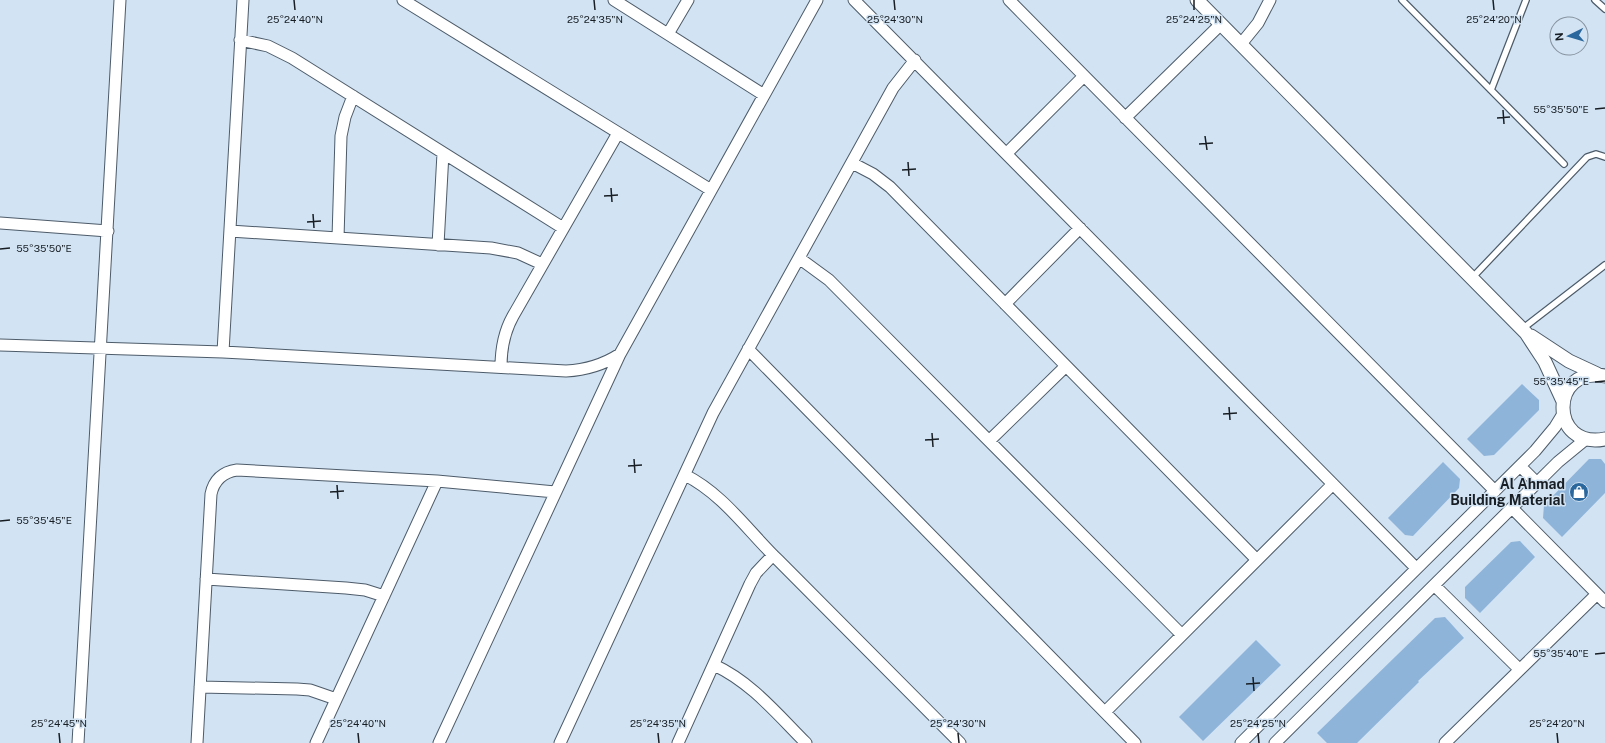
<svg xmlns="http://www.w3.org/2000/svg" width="1605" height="743" viewBox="0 0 1605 743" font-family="'Public Sans',sans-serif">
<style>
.building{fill:#8fb4d9}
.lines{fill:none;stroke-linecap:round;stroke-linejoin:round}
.service-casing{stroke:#4d5b69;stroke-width:8}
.minor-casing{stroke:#4d5b69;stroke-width:13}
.tertiary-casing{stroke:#4d5b69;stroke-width:15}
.service{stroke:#fff;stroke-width:5.5}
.minor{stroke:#fff;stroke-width:11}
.tertiary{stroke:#fff;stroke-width:13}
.ticks{fill:none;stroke:#181e24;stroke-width:1.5}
.labels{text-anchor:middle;stroke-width:3;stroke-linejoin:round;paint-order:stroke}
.poi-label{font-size:14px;font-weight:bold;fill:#181e24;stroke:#d2e3f3;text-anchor:end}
.ticks-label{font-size:10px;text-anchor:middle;fill:#181e24;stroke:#d2e3f3;stroke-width:3;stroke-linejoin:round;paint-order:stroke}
</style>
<rect width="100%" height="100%" fill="#d2e3f3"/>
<path class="building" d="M1522,384L1539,400V410L1494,455L1484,456L1467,439Z
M1589,459H1601L1605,464V493L1562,537L1543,518L1544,505Z
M1443,462L1460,479L1459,488L1413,536L1405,535L1388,518Z
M1520,541L1535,557L1480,613L1465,598V587L1511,542Z
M1445,617L1464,638L1418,681L1419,682L1357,743H1327L1317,733L1435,618Z
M1256,640L1281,665L1203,741L1179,717Z"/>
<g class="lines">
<g class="service-casing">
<path id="service" d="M1402,0L1564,164
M1595,0L1605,9
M1491,90L1526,0
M1472,278L1587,157L1596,154L1605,157
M1522,329L1605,265"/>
</g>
<g class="minor-casing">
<path id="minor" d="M403,0L711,190
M614,0L764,95
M854,0L1416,568
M1009,0L1495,491
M668,34L688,0
M240,40L268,46L292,58L563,228
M1241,44L1258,23L1270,0
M1125,118L1221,24
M1007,153L1084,76
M852,163L873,174L890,187L1257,560
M0,223L108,231
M230,231L491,248L518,253L542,264
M338,238L341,136L345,117L353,96
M438,245L443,153
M799,258L829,280L1182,635
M1005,304L1080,228
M0,345L223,352L566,371C586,370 603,365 620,354
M748,349L1135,743
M223,352L243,0
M501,367C501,349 504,332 513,316L618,133
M989,441L1066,366
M1520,466L1537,483
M685,475C723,494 748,531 778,560C839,621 900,682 960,743
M1512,508L1605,602
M206,579L346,588L365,590L384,596
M1434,585L1519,669
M714,665C751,682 777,714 806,743
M200,687L297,689L310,690L336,699
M1105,712L1333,484
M78,743L120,0
M197,743L211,494C214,480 223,472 237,470L437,481L555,492
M316,743L437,481
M439,743L620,354L817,0
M560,743L713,413L893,88L915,60
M678,743L750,584L756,573L773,555
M1241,743L1535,451L1555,427L1563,414
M1275,743L1558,462L1586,439
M1445,743L1597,594"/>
</g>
<g class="tertiary-casing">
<path id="tertiary" d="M1197,0L1526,333L1545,362L1563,401
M1531,336L1569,361L1597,374
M1605,376C1549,365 1549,450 1605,439"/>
</g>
<use href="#service" class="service"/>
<use href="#minor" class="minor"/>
<use href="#tertiary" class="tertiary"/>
</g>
<path class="ticks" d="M294,0L295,10M594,0L595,10M894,0L895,10M1194,0V10M1493,0L1494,10M1595,109L1605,108M1503,110L1504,124M1497,118L1510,117M1205,136L1207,150M1199,144L1213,143M908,162L909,176M902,170L916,169M611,188L612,202M604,196L618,195M313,214L314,228M307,222L321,221M0,249L10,248M1595,382L1605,381M1229,407L1230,420M1223,414L1237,413M932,433L933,447M925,440L939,439M634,459L635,473M628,466L642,465M337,485L338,499M330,492L344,491M0,521L10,520M1595,654L1605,653M1253,677L1254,691M1246,684L1260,683M59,733L60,743M358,733L359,743M658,733L659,743M958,733L959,743M1258,733L1259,743M1557,733L1558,743"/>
<defs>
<g id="shop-disc" transform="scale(1)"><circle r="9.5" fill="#29679d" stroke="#d2e3f3"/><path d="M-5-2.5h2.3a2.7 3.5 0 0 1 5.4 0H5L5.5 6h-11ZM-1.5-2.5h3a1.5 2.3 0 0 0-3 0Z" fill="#fff"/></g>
</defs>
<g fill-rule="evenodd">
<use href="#shop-disc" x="1579" y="492"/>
</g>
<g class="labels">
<g class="poi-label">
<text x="1565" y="489">Al Ahmad<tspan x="1565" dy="16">Building Material</tspan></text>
</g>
</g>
<g class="ticks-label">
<text x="295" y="23">25°24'40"N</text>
<text x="595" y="23">25°24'35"N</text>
<text x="895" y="23">25°24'30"N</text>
<text x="1194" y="23">25°24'25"N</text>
<text x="1494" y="23">25°24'20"N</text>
<text x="1561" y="113">55°35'50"E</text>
<text x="44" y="252">55°35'50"E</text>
<text x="1561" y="385">55°35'45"E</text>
<text x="44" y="524">55°35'45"E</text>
<text x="1561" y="657">55°35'40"E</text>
<text x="59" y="727">25°24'45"N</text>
<text x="358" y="727">25°24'40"N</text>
<text x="658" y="727">25°24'35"N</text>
<text x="958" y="727">25°24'30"N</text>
<text x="1258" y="727">25°24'25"N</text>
<text x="1557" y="727">25°24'20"N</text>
</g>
<g transform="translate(1569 36) rotate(265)"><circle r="19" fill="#d2e3f3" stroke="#8894a0"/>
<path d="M0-3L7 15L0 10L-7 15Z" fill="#29679d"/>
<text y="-6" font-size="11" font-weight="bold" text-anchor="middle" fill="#181e24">N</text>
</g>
</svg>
